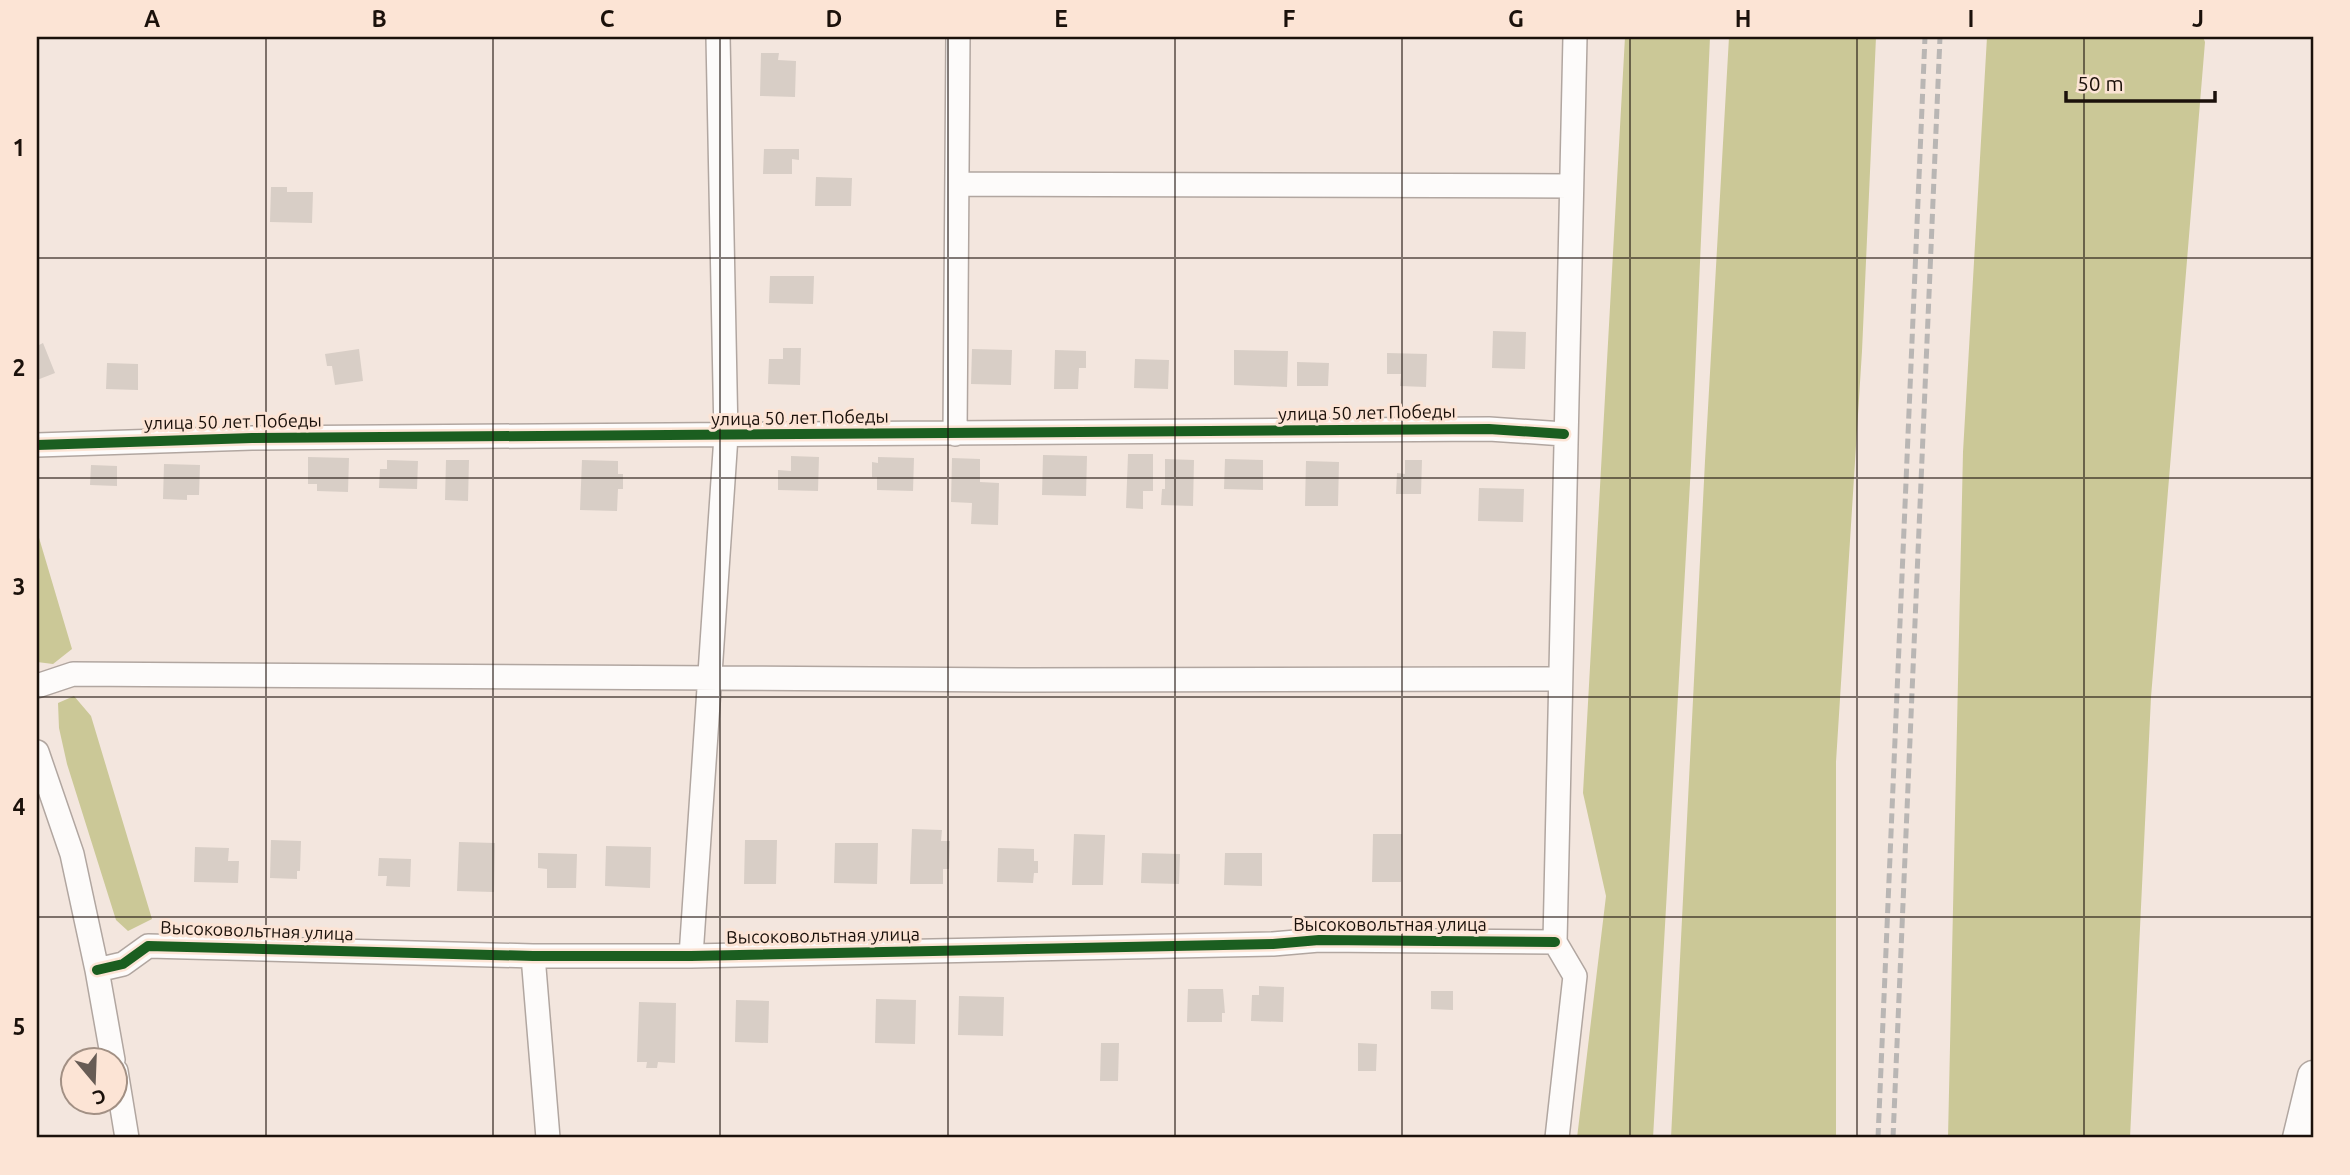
<svg xmlns="http://www.w3.org/2000/svg" width="2350" height="1175" viewBox="0 0 2350 1175" font-family="Ubuntu,sans-serif">
<style>
.forest{fill:#cbc897}
.building{fill:#d8cec6}
.lines{fill:none;stroke-linecap:round;stroke-linejoin:round}
.minor-casing{stroke:#b1a6a0;stroke-width:26}
.major-casing{stroke:#b1a6a0;stroke-width:33}
.minor{stroke:#fdfbfa;stroke-width:23}
.major{stroke:#fdfbfa;stroke-width:30}
.rail{stroke:#b9b6b4;stroke-width:5;stroke-dasharray:10 5;stroke-linecap:butt}
.cycleway-casing{stroke:#fce4d5;stroke-width:15}
.cycleway{stroke:#1b5e20;stroke-width:10}
.grid{fill:none;stroke:#1b110b;stroke-width:2;stroke-opacity:0.55}
.labels{text-anchor:middle;stroke-width:6;stroke-linejoin:round;paint-order:stroke}
.street-label{font-size:18px;fill:#1b110b;stroke:#fce4d5}
.neatline{fill:none;stroke:#1b110b;stroke-width:2.5}
.grid-label{font-size:23px;text-anchor:middle;font-weight:bold;fill:#1b110b}
</style>
<rect width="100%" height="100%" fill="#f3e6de"/>
<path class="forest" d="M1625,37H1710L1691,465L1653,1138H1577L1606,896L1583,793Z
M1729,37H1876L1862,351L1836,762V1138H1671L1705,461Z
M1987,37H2203L2205,42L2151,697L2130,1138H1948L1963,452Z
M37,531L72,649L53,664L37,662Z
M74,696L91,716L152,919L128,931L116,920L67,764L59,728L58,703Z"/>
<path class="building" d="M761,53H779L778,60L796,61L795,97L760,96Z
M764,149H799V160L792,159V174H763Z
M816,177L852,178L851,206H815Z
M271,187H287V192H313L312,223L270,222Z
M770,276H814L813,304L769,303Z
M1493,331L1526,332L1525,369L1492,368Z
M43,343L55,373L37,380V346Z
M783,348H801L800,385L768,384L769,359H783Z
M359,349L363,381L335,385L332,366H327L325,354Z
M972,349L1012,350L1011,385L971,384Z
M1055,350L1086,351V368H1079L1078,389H1054Z
M1234,350L1288,351L1287,387L1234,385Z
M1387,353L1427,354L1426,387L1400,386L1401,374H1387Z
M1135,359L1169,360L1168,389L1134,388Z
M1297,362L1329,363L1328,386H1297Z
M107,363L138,364V390L106,389Z
M1128,454H1153V491H1143V509L1126,508Z
M1043,455L1087,456L1086,496L1042,495Z
M791,456L819,457L818,491L778,490V470L791,471Z
M308,457L349,458L348,492L317,491V484H308Z
M878,457L914,458L913,491L877,490V477H872V462L878,463Z
M952,458L980,459V482L999,483L998,525L971,524L972,503L951,502Z
M1165,459L1194,460L1193,506L1161,505L1162,489H1165Z
M1225,459L1263,460V490L1224,489Z
M387,460L418,461L417,489L379,488L380,469H387Z
M446,460H469L468,501L445,500Z
M582,460L618,461V474H623V489H618L617,511L580,510Z
M1405,460H1422L1421,494H1396L1397,473L1405,474Z
M1306,461L1339,462L1338,506H1305Z
M164,464L200,465L199,495H187V500L163,499Z
M91,465L117,466V486L90,485Z
M1479,488L1524,489L1523,522L1478,521Z
M912,829L942,830L941,841H950L949,869H943V884H910Z
M1074,834L1105,835L1103,885H1072Z
M1373,834H1402L1401,882H1372Z
M271,840L301,841L300,871H297V879L270,878Z
M745,840H777L776,884H744Z
M459,842L495,843L494,892L457,891Z
M835,843H878L877,884L834,883Z
M606,846L651,847L650,888L605,886Z
M195,847L229,848L228,861H239L238,883L194,882Z
M998,848L1034,849V861H1038V873H1034L1033,883L997,882Z
M538,853L577,854L576,888H547V869L538,868Z
M1142,853L1180,854L1179,884L1141,883Z
M1225,853H1262V886L1224,885Z
M379,858L411,859L410,887L386,886L387,876H378Z
M1259,986L1284,987L1283,1022L1251,1021L1252,995H1259Z
M1188,989H1223L1225,1013H1222V1022H1187Z
M1431,991H1453V1010L1431,1009Z
M959,996L1004,997L1003,1036L958,1035Z
M876,999L916,1000L915,1044L875,1043Z
M736,1000L769,1001L768,1043L735,1042Z
M639,1002L676,1003L675,1063L658,1062L657,1068H646L647,1062H637Z
M1101,1043H1119L1118,1081H1100Z
M1358,1043L1377,1044L1376,1071H1358Z"/>
<g class="lines">
<g class="minor-casing">
<path id="minor" d="M957,184L1571,186
M955,434L958,37
M37,445L252,438L1489,429L1564,434
M37,686L73,674L1029,680L1560,679
M37,752L72,854L97,970L113,1060
M533,956L548,1138
M691,956L726,436L718,37
M97,970L123,964L148,946L533,956H691L1273,944L1319,940L1555,942
M116,1071L127,1138
M1557,1138L1575,976L1555,942L1575,37"/>
</g>
<g class="major-casing">
<path id="major" d="M2298,1138L2313,1076"/>
</g>
<use href="#minor" class="minor"/>
<use href="#major" class="major"/>
<path class="rail" d="M1878,1138L1925,37
M1893,1138L1940,37"/>
<g class="cycleway-casing">
<path id="cycleway" d="M37,445L252,438L1489,429L1564,434
M97,970L123,964L148,946L533,956H691L1273,944L1319,940L1555,942"/>
</g>
<use href="#cycleway" class="cycleway"/>
</g>
<path class="grid" d="M266,37V1138M493,37V1138M720,37V1138M948,37V1138M1175,37V1138M1402,37V1138M1630,37V1138M1857,37V1138M2084,37V1138M37,258H2313M37,478H2313M37,697H2313M37,917H2313"/>
<g class="labels">
<g class="street-label">
<text transform="translate(1367 413) rotate(-1)" y="6">улица 50 лет Победы</text>
<text transform="translate(800 418) rotate(-1)" y="6">улица 50 лет Победы</text>
<text transform="translate(233 422) rotate(-1)" y="6">улица 50 лет Победы</text>
<text x="1390" y="931">Высоковольтная улица</text>
<text transform="translate(257 931) rotate(2)" y="6">Высоковольтная улица</text>
<text transform="translate(823 936) rotate(-1)" y="6">Высоковольтная улица</text>
</g>
</g>
<rect width="2350" height="1175" fill="none" stroke="#fce4d5" stroke-width="77"/>
<g transform="translate(94 1081) rotate(161)"><circle r="33" fill="#fce4d5" stroke="#a29084" stroke-width="2"/>
<path d="M0-5L12 26L0 18L-12 26Z" fill="#675c55"/>
<text y="-10" font-size="19" font-weight="bold" text-anchor="middle" fill="#1b110b">С</text>
</g>
<path d="M2066 91v10h149v-10" fill="none" stroke="#1b110b" stroke-width="3.5"/>
<text x="2077" y="91" font-size="21" fill="#1b110b" stroke="#fce4d5" stroke-width="5" paint-order="stroke">50 m</text>
<rect x="38" y="38" width="2274" height="1098" class="neatline"/>
<g class="grid-label">
<text x="152" y="27">A</text>
<text x="379" y="27">B</text>
<text x="607" y="27">C</text>
<text x="834" y="27">D</text>
<text x="1061" y="27">E</text>
<text x="1289" y="27">F</text>
<text x="1516" y="27">G</text>
<text x="1743" y="27">H</text>
<text x="1971" y="27">I</text>
<text x="2198" y="27">J</text>
<text x="19" y="156">1</text>
<text x="19" y="376">2</text>
<text x="19" y="595">3</text>
<text x="19" y="815">4</text>
<text x="19" y="1035">5</text>
</g>
</svg>
